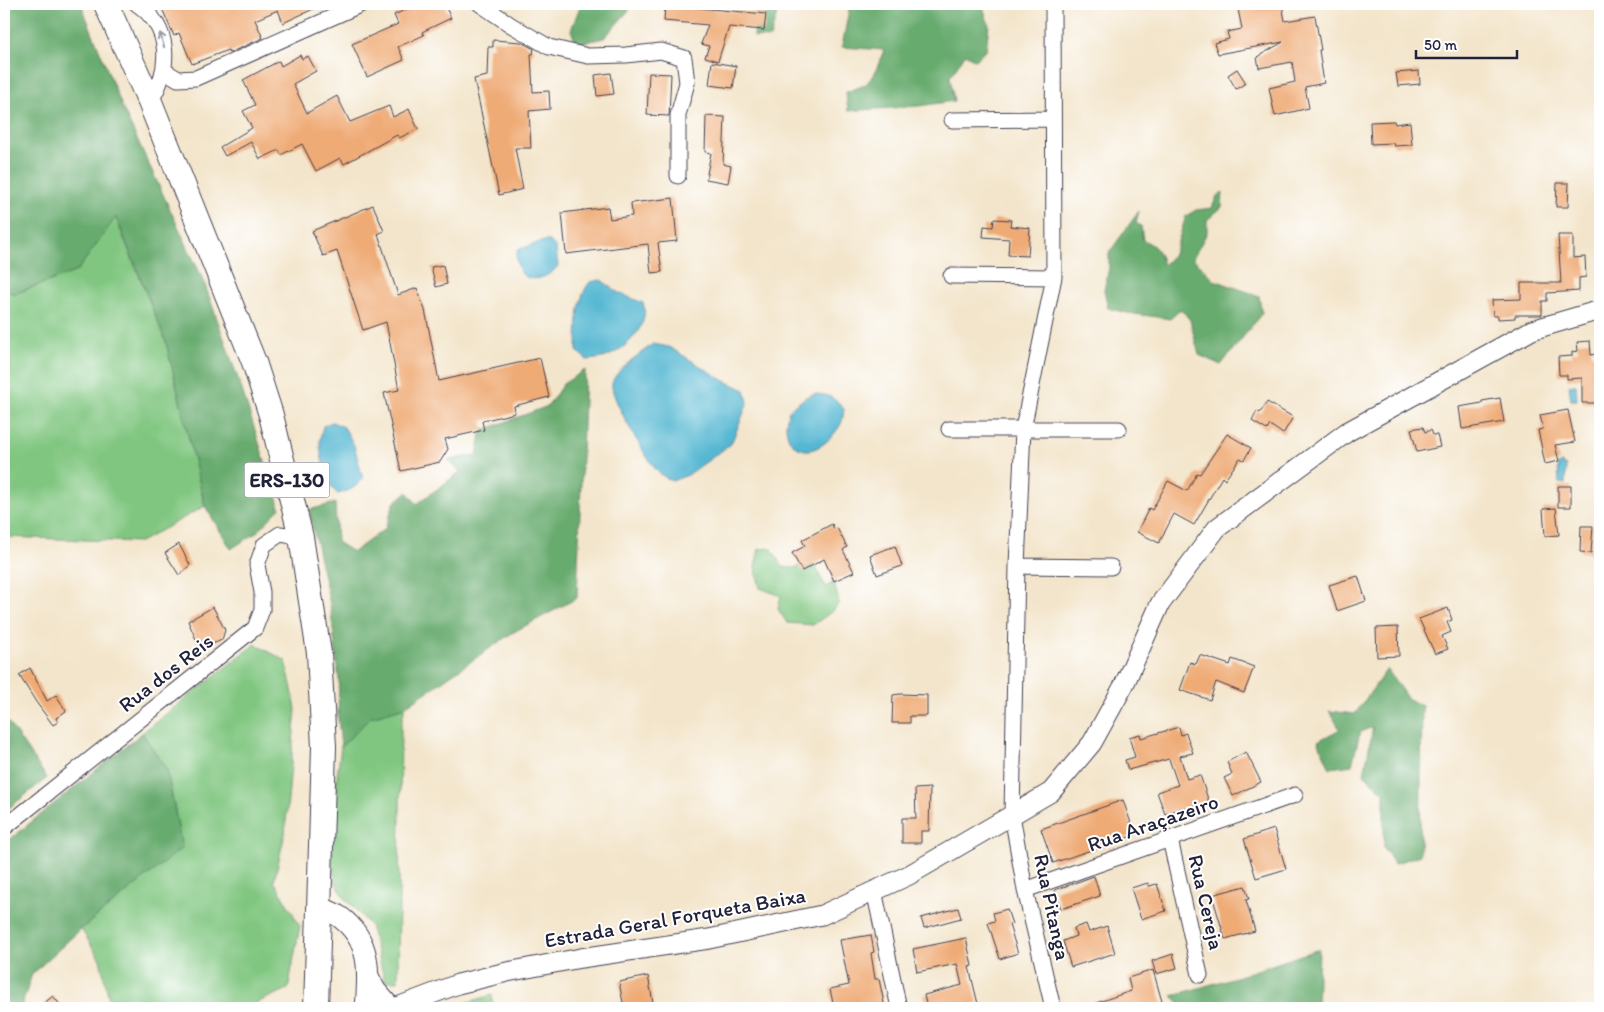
<svg xmlns="http://www.w3.org/2000/svg" width="1604" height="1012" viewBox="0 0 1604 1012" font-family="Itim,sans-serif">
<style>
.green{fill:#80c680;stroke:#51745e}
.forest{fill:#68ab6e;stroke:#456654}
.water{fill:#54b7d2;stroke:#3b6c86}
.building{fill:#efab76}
.lines{fill:none;stroke-linecap:round;stroke-linejoin:round}
.minor-casing{stroke:#413f51;stroke-width:17}
.tertiary-casing{stroke:#413f51;stroke-width:21}
.secondary-casing{stroke:#413f51;stroke-width:23}
.primary-casing{stroke:#413f51;stroke-width:26}
.minor{stroke:#fff;stroke-width:15}
.tertiary{stroke:#fff;stroke-width:19}
.secondary{stroke:#fff;stroke-width:21}
.primary{stroke:#fff;stroke-width:24}
.oneway{stroke:#9c9ca7}
.labels{text-anchor:middle;stroke-width:4;stroke-linejoin:round;paint-order:stroke}
.shield{fill:#fff;stroke:#646476;stroke-width:1}
.shield-label{font-size:20px;font-weight:bold;fill:#22223b}
.street-label{font-size:21px;fill:#22223b;stroke:#fff}
</style>
<rect width="100%" height="100%" fill="#fff"/>
<filter id="ink" filterUnits="userSpaceOnUse"><feTurbulence type="fractalNoise" baseFrequency=".02" numOctaves="2"/><feDisplacementMap in="SourceGraphic" scale="10" xChannelSelector="R" yChannelSelector="G"/><feConvolveMatrix kernelMatrix="1 2 1 2 8 2 1 2 1" color-interpolation-filters="sRGB"/></filter>
<filter id="wash" filterUnits="userSpaceOnUse"><feTurbulence type="fractalNoise" baseFrequency=".0096" numOctaves="4" result="noise"/><feDisplacementMap in="SourceGraphic" scale="20" xChannelSelector="R" yChannelSelector="G"/><feGaussianBlur stdDeviation="1.12" result="paint"/><feColorMatrix in="noise" values="0 0 0 0 0 0 0 0 0 0 0 0 0 0 0 0 0 1.4 0 .05"/><feComposite in="paint" operator="in"/></filter>
<g filter="url(#wash)">
<rect width="100%" height="100%" fill="#f3e5cb"/>
<path class="green" d="M115,216L166,342L205,506L140,542L4,537V289L14,294L77,271Z
M771,548L783,567L793,568L800,566L804,570L814,565L826,587L834,582L839,602L834,610L813,625L787,623L778,609L781,596L760,588L755,567L759,549Z
M255,644L286,661L296,709L285,833L274,881L300,926L288,989L256,1003L254,1008H115L109,999L100,959L81,929L182,848L167,770L142,733Z
M405,707L401,725L398,981H385L370,925L344,897L336,883L331,861L335,832L337,776L341,747L371,717Z
M492,995L493,1008H449Z"/>
<path class="forest" d="M4,4H81L123,109L204,282L242,390L280,508L256,533L231,549L205,506L166,342L116,217L77,271L14,294L4,289Z
M581,4H631V8L604,38L576,44L571,30Z
M756,4H800L794,9L779,7L770,38L754,37Z
M850,4H982L989,25L986,50L975,60L965,54L950,77L954,101L919,106L848,111L846,92L865,85L874,75L884,50L842,47Z
M1223,193L1222,207L1207,220V233L1193,258L1214,280L1259,296L1262,313L1221,365L1199,355L1190,320L1181,309L1170,319C1149,315 1128,315 1108,308L1104,290L1109,268V253L1139,211L1136,223L1141,226L1143,240C1157,246 1159,251 1163,265L1174,254L1186,216L1196,210L1212,208L1217,196Z
M585,370L577,598L512,633L405,707L371,717L341,747L338,718L339,680L330,604L309,510L335,503L337,542L353,552L385,529L394,503L407,492L417,504L460,472L448,460L477,455L481,434L484,430L548,406L563,384Z
M1387,669L1407,698L1422,706L1420,855L1394,864L1384,847V793L1364,774L1373,727L1360,732L1352,765L1330,768L1318,741L1340,729L1329,711L1355,714Z
M4,716L47,778L4,812Z
M142,733L167,770L182,848L81,929L32,974L21,1008H4V844Z
M1319,949L1317,1008H1185L1172,996L1242,975Z"/>
<path class="water" d="M543,241H550L556,248L558,266C549,278 527,286 519,269C517,263 515,256 518,250Z
M601,280L619,293L643,303C651,325 626,349 606,357C600,359 593,359 587,360L577,351C578,328 575,301 590,282Z
M653,344L669,347L725,381L745,390L748,402L731,444L688,475L672,481C667,478 660,475 656,470C646,457 610,398 612,384C614,370 643,352 653,344Z
M1569,385H1576L1577,400H1571Z
M815,394C831,395 833,397 844,409C843,415 843,422 839,427C829,443 808,460 792,443C788,439 786,431 786,425C786,420 788,415 789,410L806,397Z
M332,422L344,427L354,445L363,479C355,488 349,491 338,494C327,486 320,456 320,442C320,437 322,431 323,426Z
M1561,463L1566,466L1565,484L1559,483L1558,465Z"/>
<g id="blocks">
<path class="building" d="M160,4H324L283,23L278,10L255,20L263,38L229,53L228,50L192,64L179,33L174,36Z
M418,4H444L451,18L422,32L424,35L398,47L404,60L367,77L352,44L398,24L394,15Z
M1237,4H1282L1285,21L1315,16L1321,50H1319L1324,83L1305,87L1309,108L1275,116L1269,88L1295,82L1292,62L1259,68L1257,57L1283,42L1218,54L1214,43L1229,39L1227,32L1242,29Z
M665,5L766,14L764,30L729,27L718,61L705,57L709,46L701,44L708,25L664,21Z
M493,40L521,42L534,49L533,54H531L533,92L549,91L550,109L529,111L531,148H515L523,189L499,195L474,79L487,76L488,47H493Z
M300,55L302,59L308,56L316,71L293,84L307,113L337,96L350,122L389,106L393,117L409,109L418,129L399,138L397,135L344,164L340,158L316,171L302,144L281,155L279,150L260,159L251,142L225,156L220,147L252,128L243,111L255,105L243,80L279,61L281,66Z
M712,62L736,66L733,88L709,85Z
M1237,69L1246,83L1236,89L1228,75Z
M1419,71L1420,84L1398,86L1396,73Z
M611,73L614,94L597,96L595,75Z
M649,73L671,74L669,116L647,115Z
M706,116L725,117L723,164L731,166L728,183L706,179L711,153L705,152Z
M1394,121L1395,124L1410,122L1412,145L1394,146L1393,143L1371,144L1370,122Z
M1557,183H1569L1568,207H1556Z
M673,198L677,241L658,243L662,272L651,273L648,244L566,254L562,213L608,207L610,219L632,216L631,203Z
M373,205L384,231L378,234L398,295L417,288L425,310L439,381L540,358L549,397L514,406L515,413L482,421L484,430L445,439L448,449L440,462L401,471L384,393L399,390L386,322L363,330L337,251L323,256L312,231Z
M994,219L1011,220L1010,226L1030,228L1028,256L1008,255L1009,239L983,237L984,226L993,227Z
M1558,235H1573V258L1585,257L1586,277L1579,278V291L1547,293V301H1542V315H1515V318L1498,319V316H1493L1492,300L1521,299V283H1561Z
M443,265L447,284L436,287L431,267Z
M1590,341L1591,355L1595,354L1597,371L1600,374V403H1582V378L1567,379V375H1559L1558,357L1572,356V352L1578,351L1577,342Z
M1500,398L1504,422L1462,429L1459,407L1482,403V401Z
M1267,402L1293,417L1283,434L1270,425L1267,430L1252,421L1257,411L1260,413Z
M1568,410L1575,442L1555,445L1559,461L1545,464L1538,430L1543,429L1540,415Z
M1423,427L1425,432L1431,430L1433,435H1437L1440,447L1417,452L1411,429Z
M1227,434L1251,448L1244,460L1240,458L1225,480L1222,477L1194,525L1174,514L1159,543L1137,532L1149,508L1152,510L1168,481L1187,491L1197,473L1200,474Z
M1558,486H1571V507H1558Z
M1556,508L1559,535L1545,536L1543,509Z
M832,524L834,529L837,528L847,547L843,550L854,572L834,581L824,559L802,571L792,553L805,546L802,540Z
M1581,526H1593L1591,553L1580,552Z
M179,544L190,565L179,575L165,553Z
M895,546L902,566L877,575L870,555Z
M1358,576L1366,601L1337,611L1329,585Z
M213,607L225,630L222,640L204,647L198,644L188,621Z
M1448,608L1452,620L1447,622L1451,632L1442,636L1448,649L1435,654L1419,619Z
M1398,627L1399,656L1377,657L1376,628Z
M1200,655L1230,665L1232,659L1254,667L1244,693L1216,682L1210,700L1180,690L1190,662L1196,664Z
M30,668L47,701L56,695L66,711L56,718L58,722L53,725L36,702L19,675Z
M900,694L927,695V716H910V723H892L893,695Z
M1179,727L1181,735L1186,733L1193,753L1180,756L1187,779L1200,775L1209,802L1186,810L1185,807L1165,814L1157,792L1178,785L1169,759L1128,770L1125,760L1135,757L1129,737L1140,734L1141,738Z
M1246,752L1261,782L1233,796L1224,778L1232,774L1227,762Z
M930,788L929,831H921V843H902V818H916L915,789Z
M1123,800L1135,835L1053,863L1041,829Z
M1274,829L1286,869L1256,878L1244,839Z
M1094,876L1100,896L1061,909L1055,890Z
M1148,883L1149,886L1157,884L1166,911L1141,919L1131,888Z
M1245,886L1249,899L1246,900L1255,931L1225,939L1212,895Z
M958,908L961,918L924,928L921,918Z
M1007,909L1012,924L1009,925L1018,953L1000,959L988,923L995,921L993,913Z
M1086,924L1089,932L1107,926L1115,953L1071,967L1063,941L1076,936L1074,928Z
M871,935L874,952L871,953L875,979H879L885,1008H834L830,989L849,985L840,940Z
M966,938L972,966L969,967L978,1004L960,1008H927L924,995L962,985L957,964L917,972L913,949Z
M1173,954L1177,968L1156,974L1152,961Z
M1153,970L1163,1005L1151,1008H1087V1006L1131,991L1128,978Z
M648,976L654,1008H624L619,982Z
M53,996L63,1008H38Z"/>
</g>
</g>
<g filter="url(#ink)">
<use href="#blocks" fill-opacity="0" stroke="#413f51" stroke-width="1"/>
<g class="lines">
<g class="minor-casing">
<path id="minor" d="M137,4C172,28 171,69 150,102
M480,4L511,25L549,47L588,56L626,55L661,51L684,58L687,83L678,115V176
M165,71L178,79L196,78L362,4
M952,120L1053,119
M951,276L1054,277
M949,429H1119
M1017,566L1111,567
M4,828L255,628L262,610V592L257,565L264,545L280,534L301,537
M1170,839L1200,975
M874,890L899,1008
M1025,890L1295,795
M1053,1008L1025,890L1012,815L1017,566L1023,429L1054,277L1053,4"/>
</g>
<g class="tertiary-casing">
<path id="tertiary" d="M369,976L376,990L392,1008
M395,1008L458,984L507,972L581,958L709,939L822,915L909,875L1012,815L1051,792L1092,743L1124,685L1160,604L1217,528L1347,432L1532,330L1600,310"/>
</g>
<g class="secondary-casing">
<path id="secondary" d="M319,907C326,910 334,913 340,917C372,941 369,973 366,1008"/>
</g>
<g class="primary-casing">
<path id="primary" d="M106,4L150,102L254,362L271,415L301,537L319,653L324,747L316,1008"/>
</g>
<use href="#minor" class="minor"/>
<use href="#tertiary" class="tertiary"/>
<use href="#secondary" class="secondary"/>
<use href="#primary" class="primary"/>
</g>
<defs><path id="oneway-shaft" d="M-6 0H5M1.5-3L5.5 0L1.5 3" fill="none" stroke-width="1.6" stroke-linecap="round" stroke-linejoin="round" transform="scale(1.25)"/></defs>
<use class="oneway" href="#oneway-shaft" transform="translate(162 40) rotate(-106)"/>
</g>
<g class="labels">
<rect class="shield" x="244.5" y="462.5" width="85" height="35" rx="4"/>
<g class="shield-label">
<text x="287" y="487">ERS-130</text>
</g>
<g class="street-label">
<text transform="translate(166 673) rotate(-38)" y="7">Rua dos Reis</text>
<text transform="translate(1153 823) rotate(-19)" y="7">Rua Araçazeiro</text>
<text transform="translate(1206 902) rotate(77)" y="7">Rua Cereja</text>
<text transform="translate(1052 907) rotate(78)" y="7">Rua Pitanga</text>
<text transform="translate(675 918) rotate(-10)" y="7">Estrada Geral Forqueta Baixa</text>
</g>
</g>
<rect width="1604" height="1012" fill="none" stroke="#fff" stroke-width="20"/>
<path d="M1416 50v8h101v-8" fill="none" stroke="#22223b" stroke-width="2.5"/>
<text x="1424" y="50" font-size="15" fill="#22223b" stroke="#ffffff" stroke-width="4" paint-order="stroke">50 m</text>
</svg>
